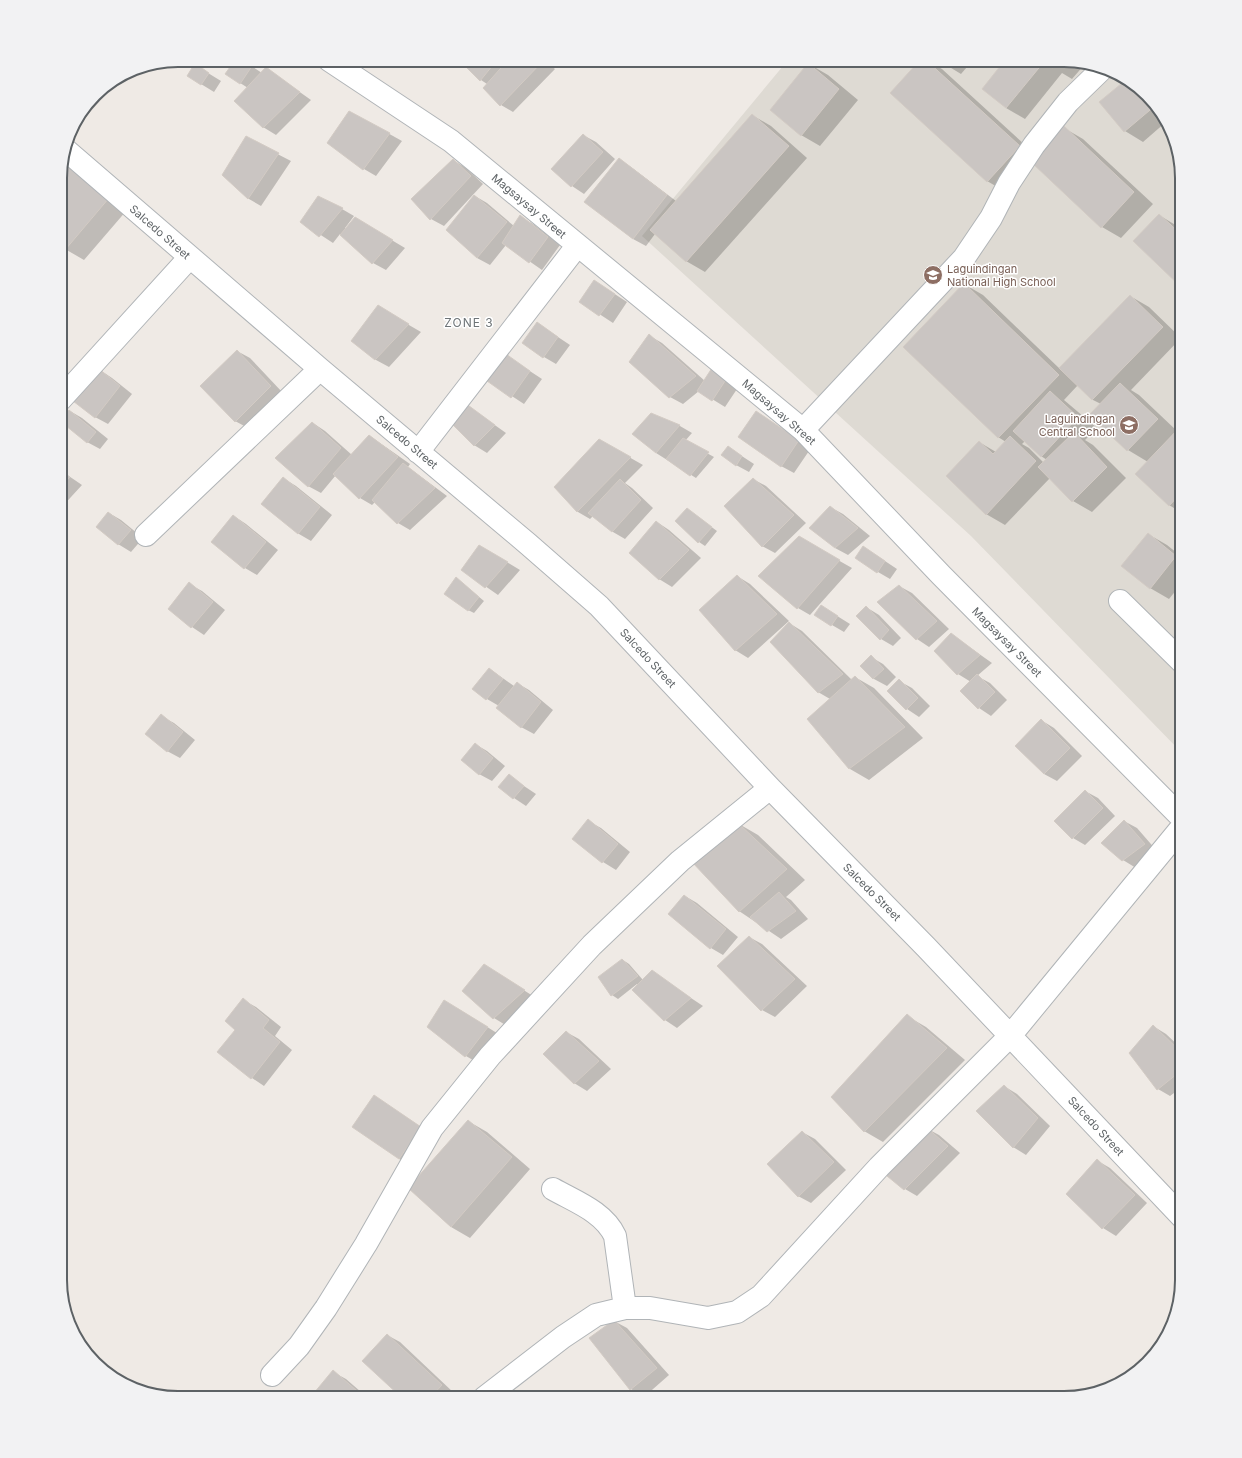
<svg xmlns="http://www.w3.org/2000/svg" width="1242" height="1458" viewBox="0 0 1242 1458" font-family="Inter,sans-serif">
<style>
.education{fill:#dedad3}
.shadow{fill:#0003;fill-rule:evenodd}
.building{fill:#cac5c2;stroke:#d3cbc4}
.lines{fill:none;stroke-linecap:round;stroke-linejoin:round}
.minor-casing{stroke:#b0b4b7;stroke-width:24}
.minor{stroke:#fff;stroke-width:22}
.labels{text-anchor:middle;stroke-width:3;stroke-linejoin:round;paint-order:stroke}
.street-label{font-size:11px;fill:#5d6265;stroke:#fff}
.education-label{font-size:11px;fill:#785e54;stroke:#fff;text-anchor:start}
.neighbourhood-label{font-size:12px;letter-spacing:1px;fill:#6e7477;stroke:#fff}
.rim{fill:none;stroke:#5d6265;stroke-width:2}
</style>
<rect width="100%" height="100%" fill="#efeae5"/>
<path class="education" d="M788,60H1072L1123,76L1158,106L1176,140L1182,178V753L971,536L642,236Z"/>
<path class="shadow" d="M460,60H544L555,69L513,112L501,105L487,84L481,80Z
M921,60H926L942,69L1037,156L1064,128L1083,139L1153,204L1121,238L1102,227L1033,163L1006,192L987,181Z
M938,60H973L961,74Z
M1007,60H1072L1085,64L1072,79L1062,73L1025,119L1006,108Z
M170,62L164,69L156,64Z
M809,64L828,75L858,100L820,146L801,135Z
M195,65L221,81L214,92L201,84Z
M250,65L262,73L266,68L311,100L276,135L263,127L248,88L226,74Z
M122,76L83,120L79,117L100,89Z
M1127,80L1158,106L1166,122L1143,142L1125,131Z
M350,112L402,141L376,176L364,169Z
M752,115L771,126L807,158L705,272L686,261L655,234L646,246L633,239L586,202L619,159L631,167L676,201Z
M583,135L596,142L615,159L584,194L572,186L552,169Z
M246,138L291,161L261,206L249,199L223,175Z
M64,158L127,210L84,260L65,249L60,170Z
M453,160L466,168L483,184L444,226L431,219L412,199Z
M475,196L487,203L514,226L521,217L533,224L560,245L542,270L506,245L490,265L477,258Z
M342,209L354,216L345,228L346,230L368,226L405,248L386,270L373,263L340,234L333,243L301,222Z
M1159,215L1182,229V286Z
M964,284L983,295L1060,369L1130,296L1149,307L1181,338L1131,390L1139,395L1177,431L1182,427V513L1169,505L1148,462L1128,450L1101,404L1093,400L1078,385L1064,400L1097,428L1085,440L1093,445L1126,478L1092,512L1073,501L1050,478L1005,525L986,514L979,442L996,452L1006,442L998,437ZM1025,441L1041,456L1047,460L1044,463L1029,448L1022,444Z
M607,289L627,302L613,323L581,302Z
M378,307L421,332L389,367L376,360L353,341Z
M537,323L570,345L556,364L544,357Z
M650,336L662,343L705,381L712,369L739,386L725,407L699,391L683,404L670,397Z
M237,351L250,358L283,393L248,428L235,421Z
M499,351L542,379L524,404L481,376Z
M100,370L112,378L132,394L108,424L95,417Z
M461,401L506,433L487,453L474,445Z
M70,411L82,418L108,439L100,449L87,442Z
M757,413L811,448L794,473L781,466Z
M651,415L680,426L692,433L685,441L714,457L696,478L656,453Z
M313,423L325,431L352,455L370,436L410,464L408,467L447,496L410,530L398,523L375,502L372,505L360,498L336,475L321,493L308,486Z
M599,440L643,465L625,483L632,488L653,508L625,539L613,532L593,516L590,519L578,512L555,487Z
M728,447L754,464L749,472L736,465Z
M60,470L82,485L60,509Z
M283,478L296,486L332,515L311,541L299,534L262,504Z
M753,479L766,486L806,523L775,553L762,546Z
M830,507L843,514L870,536L848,555L835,548Z
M687,509L717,531L705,546L699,542Z
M109,513L121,520L143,538L131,552L118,544Z
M234,516L246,524L278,550L257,575L245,568Z
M657,522L669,530L701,558L672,587L659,579Z
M1148,534L1167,545L1182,557V583L1169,599L1150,588Z
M799,538L852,568L810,615L798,608Z
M480,546L520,570L498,595L462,570Z
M876,555L897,569L890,579L878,572Z
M737,576L750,584L789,621L748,658L735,650Z
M456,578L484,601L474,613L468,610Z
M189,584L202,591L225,610L204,635L192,627L169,609Z
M899,586L912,593L949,629L929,647L917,639L878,602Z
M866,607L879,615L901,638L893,646L881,639Z
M834,614L850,624L844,632L832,625Z
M789,623L802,631L852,680L855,677L874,688L923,738L869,780L850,769L808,719L830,699L818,692Z
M951,634L992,663L977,676L990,683L1007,700L991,716L979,708L971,682L958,674Z
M871,657L883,664L896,677L887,686L874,679L862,666Z
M490,669L514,686L517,683L529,690L553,710L534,734L521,727L499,706L487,699Z
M899,681L912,688L930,706L919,717L907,709L888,691Z
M161,716L174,723L195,740L180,758L167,751Z
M1041,720L1054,728L1082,756L1057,781L1044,774Z
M475,744L487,751L505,766L492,781L479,774Z
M509,776L536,794L526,806L514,798Z
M1085,791L1098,798L1115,816L1085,845L1073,838Z
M588,821L601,828L630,852L616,870L603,862L574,839Z
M1124,821L1137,828L1157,851L1136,868L1123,860Z
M739,824L758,835L805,880L786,897L791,900L808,919L781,939L739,911Z
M685,896L697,903L738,937L723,955L711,948Z
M749,937L762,944L807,986L775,1017L762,1010Z
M623,960L629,964L643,980L652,972L703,1006L677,1028L665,1020L637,984L618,999L612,995Z
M497,973L536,998L507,1026L494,1018L464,991Z
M243,1000L256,1007L281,1027L275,1036L292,1050L264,1086L252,1078L236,1029Z
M457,1008L500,1035L478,1063L466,1056L428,1026Z
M907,1016L926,1027L965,1060L883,1142L864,1131Z
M1153,1026L1166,1034L1182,1049V1087L1170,1096L1158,1089Z
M566,1032L579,1039L611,1069L587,1091L574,1083Z
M1004,1086L1017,1094L1050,1126L1026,1155L1013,1147Z
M374,1096L433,1135L412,1166L399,1159Z
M468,1121L487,1132L530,1169L470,1238L451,1227L409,1188Z
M926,1128L939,1135L960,1153L917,1196L905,1189Z
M802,1132L815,1139L846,1170L811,1203L798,1196Z
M1098,1161L1110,1168L1147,1203L1116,1236L1103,1228L1068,1194Z
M614,1321L627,1328L669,1375L644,1397L631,1389L591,1339Z
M387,1335L400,1342L454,1393L449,1398H403Z
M333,1372L346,1379L368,1398H322Z"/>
<path class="building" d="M235,60H243L252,66L240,84L225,74Z
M459,60H497L480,81Z
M508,60L543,61L500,106L483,88Z
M920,60H926L1020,146L987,182L890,93Z
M1005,60H1040L1043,63L1006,108L982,89Z
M1043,60H1060L1053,68Z
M195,63L209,73L201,85L187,76Z
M808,63L839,89L801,136L770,110Z
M266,67L300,92L263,128L234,101Z
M1127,79L1156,105L1124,132L1099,102Z
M349,111L390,133L363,170L327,143Z
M752,114L789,146L686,262L650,230Z
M1064,126L1134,192L1101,228L1031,162Z
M583,134L603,152L571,187L551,169Z
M246,136L279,153L248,199L222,175Z
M619,158L667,195L633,239L584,202Z
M453,159L471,176L430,220L411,199Z
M63,161L109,198L65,250L60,246V170Z
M474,195L507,222L477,258L446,230Z
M318,196L343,208L319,237L300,222Z
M1159,214L1182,235V288L1133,241Z
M520,215L548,237L529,263L502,243Z
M355,217L393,240L372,264L340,235Z
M594,280L615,294L599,316L579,302Z
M964,283L1059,375L998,438L903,347Z
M1130,295L1163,327L1092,400L1059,368Z
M378,305L409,324L375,360L351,341Z
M537,322L558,337L543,358L522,343Z
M649,334L696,376L669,398L629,362Z
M499,349L530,371L511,398L480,376Z
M237,350L271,386L235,422L200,386Z
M712,368L727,378L712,401L697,391Z
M99,369L120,386L95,418L73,401Z
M1120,383L1158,419L1127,451L1089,415Z
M1050,391L1078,417L1041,457L1013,431Z
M461,400L495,425L474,446L446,418Z
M69,410L96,432L87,443L60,421Z
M756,411L799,440L781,467L738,437Z
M651,413L680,425L656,453L632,434Z
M312,422L341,448L308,487L275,458Z
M1182,425V492L1169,506L1135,474Z
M1074,432L1107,467L1072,502L1038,467Z
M369,435L398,457L359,499L333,474Z
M1010,436L1036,461L986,515L946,476L979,441L993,454Z
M683,438L709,452L690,476L666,459Z
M599,439L631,457L577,512L554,487Z
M728,446L742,456L736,466L721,455Z
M403,463L435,488L397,524L372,500Z
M60,471L70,477L60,488Z
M283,477L320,507L298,534L261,504Z
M753,478L794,515L762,547L724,506Z
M620,479L641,500L612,532L588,513Z
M830,506L858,528L835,548L809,528Z
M687,508L712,527L698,543L675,521Z
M108,512L131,530L118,545L96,527Z
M233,515L266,542L244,569L211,542Z
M656,521L689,550L659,580L629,553Z
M1148,533L1176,556L1150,589L1121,566Z
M799,536L840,560L797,609L758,576Z
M479,545L508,562L485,588L461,570Z
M863,546L885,561L877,573L855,558Z
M737,575L777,614L735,651L699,610Z
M456,577L479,597L468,611L444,594Z
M189,582L213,602L191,628L168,609Z
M899,585L937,621L916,640L877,602Z
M821,605L838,616L831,626L814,615Z
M866,606L889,630L880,640L856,616Z
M789,622L843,674L818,693L770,642Z
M951,633L980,655L957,675L934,651Z
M871,655L884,669L873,679L860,666Z
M489,668L503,679L486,700L472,689Z
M977,674L995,692L978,709L960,691Z
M855,676L905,727L849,769L807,719Z
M899,679L918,698L906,710L887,691Z
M517,682L541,702L521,728L496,708Z
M161,714L183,732L167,752L145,734Z
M1041,719L1070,748L1044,774L1015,746Z
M475,743L493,758L479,775L461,760Z
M509,774L524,786L513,799L498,787Z
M1085,790L1103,808L1072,839L1054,821Z
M588,819L618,844L602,863L572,839Z
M1124,820L1145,844L1122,861L1101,843Z
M738,823L787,869L739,912L692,862Z
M779,892L796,911L767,932L750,917Z
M684,895L726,929L710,949L668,914Z
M749,936L795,979L761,1011L717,966Z
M622,959L638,976L611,996L598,977Z
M484,964L525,990L493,1019L462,991Z
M652,970L691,998L664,1021L632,990Z
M243,998L269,1020L263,1028L280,1042L251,1079L217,1052L235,1030L225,1021Z
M444,1000L488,1027L465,1057L427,1027Z
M907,1014L947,1048L864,1132L831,1097Z
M1153,1025L1182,1053V1070L1157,1090L1129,1053Z
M566,1031L599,1061L574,1084L543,1054Z
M1004,1085L1038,1118L1013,1148L976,1111Z
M374,1095L421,1127L399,1159L352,1127Z
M468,1120L512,1157L451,1227L408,1188Z
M926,1127L948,1146L904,1190L881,1171Z
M802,1131L834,1162L798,1197L767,1164Z
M1097,1159L1135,1195L1102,1229L1066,1194Z
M614,1320L657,1368L630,1390L589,1338Z
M387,1334L442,1385L430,1398H421L418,1395L416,1398H402L362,1361Z
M333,1370L365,1398H320L314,1393Z"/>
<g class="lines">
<g class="minor-casing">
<path id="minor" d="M329,60L451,141L803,430L941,575L1182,818
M66,150L320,369L528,544L599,606L770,788L926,947L1182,1217
M60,400L190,257
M803,430L964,258L991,218L1009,183L1034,145L1068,102L1102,69
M418,452L577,246
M146,535L320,369
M1120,601L1182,662
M553,1189C576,1202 604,1212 615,1236L625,1308
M272,1375L299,1346L326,1308L366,1244L432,1128L490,1056L592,945L680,861L770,788
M484,1398L563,1337L596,1315L625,1308H650L708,1318L737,1312L761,1296L879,1167L1010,1036L1182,827"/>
</g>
<use href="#minor" class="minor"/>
</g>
<defs>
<g id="school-disc" transform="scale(1)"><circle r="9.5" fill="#8d6e63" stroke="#fff"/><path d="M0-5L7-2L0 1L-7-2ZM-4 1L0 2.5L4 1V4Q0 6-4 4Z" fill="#fff"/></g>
</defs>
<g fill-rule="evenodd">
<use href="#school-disc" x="933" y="275"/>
<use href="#school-disc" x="1129" y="425"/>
</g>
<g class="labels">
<g class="street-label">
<text transform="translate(529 206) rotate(40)" y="4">Magsaysay Street</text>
<text transform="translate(160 232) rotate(41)" y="4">Salcedo Street</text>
<text transform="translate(779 412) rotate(41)" y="4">Magsaysay Street</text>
<text transform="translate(407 442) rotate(40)" y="4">Salcedo Street</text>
<text transform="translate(1007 642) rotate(45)" y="4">Magsaysay Street</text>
<text transform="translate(648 658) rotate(47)" y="4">Salcedo Street</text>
<text transform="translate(872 892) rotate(45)" y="4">Salcedo Street</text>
<text transform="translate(1096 1126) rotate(47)" y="4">Salcedo Street</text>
</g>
<g class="education-label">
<text x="947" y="273">Laguindingan<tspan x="947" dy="13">National High School</tspan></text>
<text x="1115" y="423" text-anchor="end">Laguindingan<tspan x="1115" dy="13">Central School</tspan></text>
</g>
<g class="neighbourhood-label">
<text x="469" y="327">ZONE 3</text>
</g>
</g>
<path d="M0 0H1242V1458H0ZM178 67H1064A111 111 0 0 1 1175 178V1280A111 111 0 0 1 1064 1391H178A111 111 0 0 1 67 1280V178A111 111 0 0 1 178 67Z" fill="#f2f2f3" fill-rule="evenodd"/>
<path class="rim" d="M178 67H1064A111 111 0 0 1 1175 178V1280A111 111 0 0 1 1064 1391H178A111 111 0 0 1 67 1280V178A111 111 0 0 1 178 67Z"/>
</svg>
